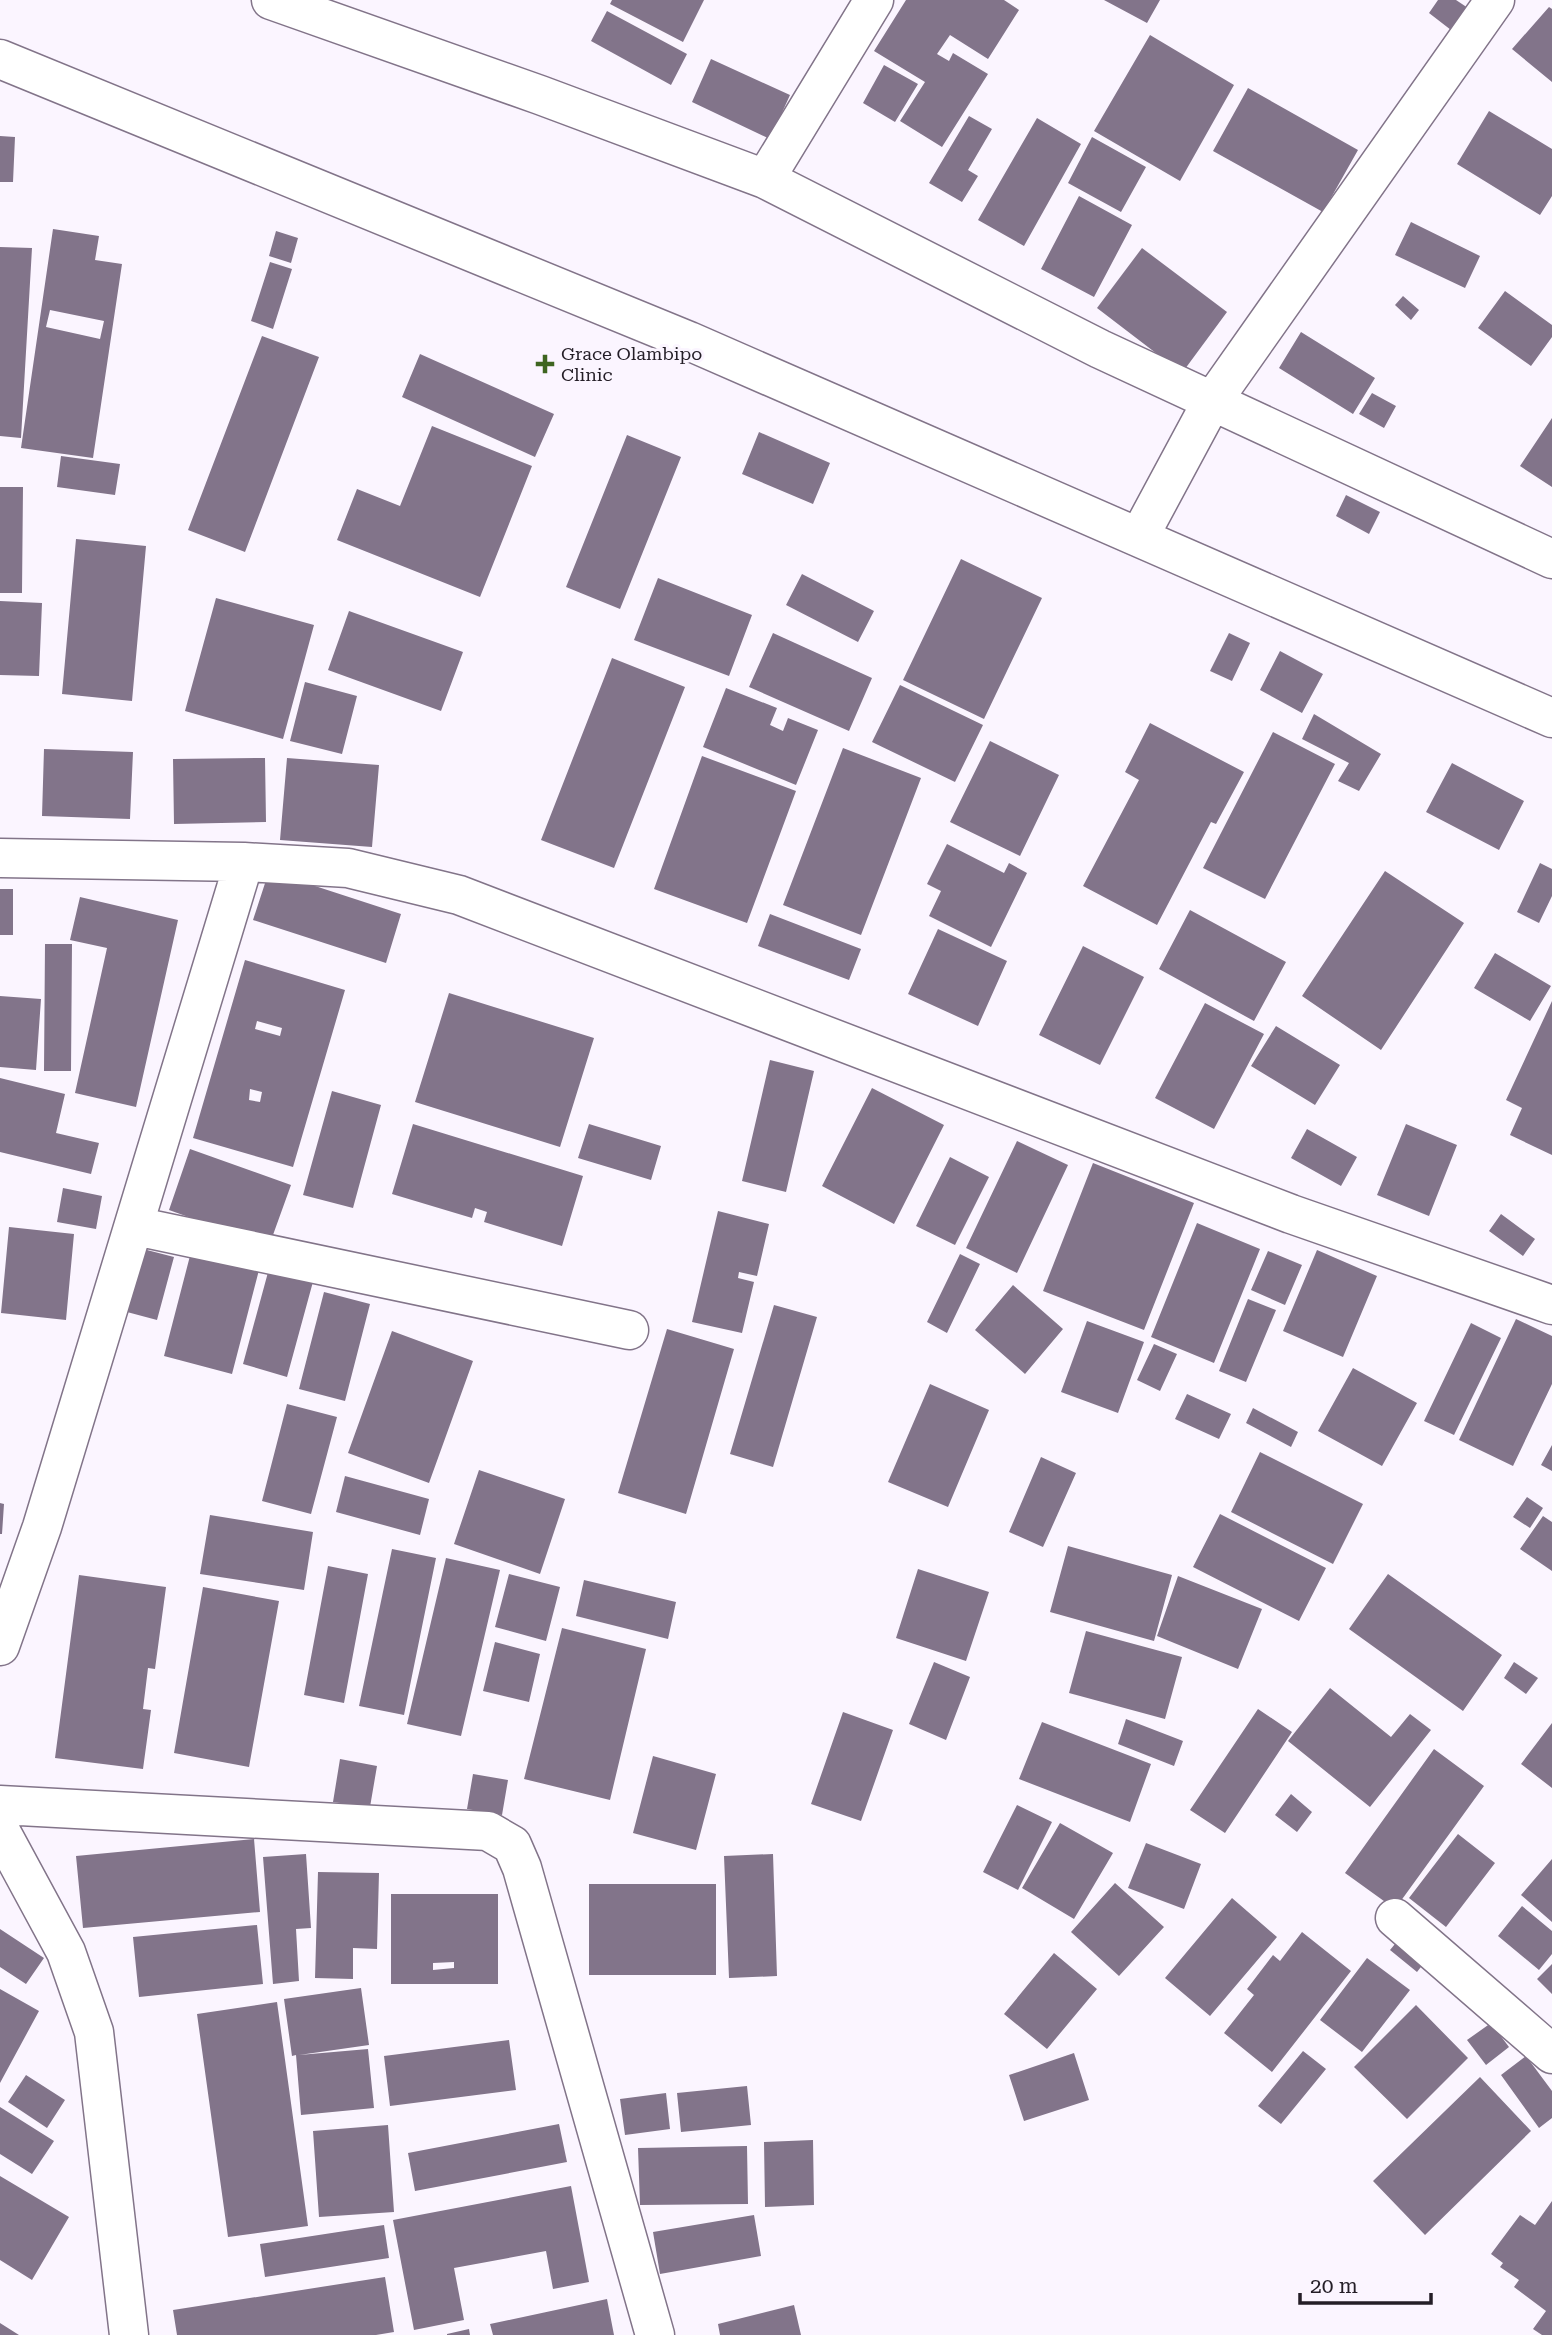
<svg xmlns="http://www.w3.org/2000/svg" width="1552" height="2335" viewBox="0 0 1552 2335" font-family="'Roboto Serif',serif">
<style>
.building{fill:#82748a;fill-rule:evenodd}
.lines{fill:none;stroke-linecap:round;stroke-linejoin:round}
.minor-casing{stroke:#827489;stroke-width:41}
.minor{stroke:#fff;stroke-width:38}
.poi-dot{fill:#3e6520;stroke:#fbf5ff;stroke-width:2.5}
.labels{text-anchor:middle;stroke-width:6;stroke-linejoin:round;paint-order:stroke}
.poi-label{font-size:18px;fill:#241e27;stroke:#fbf5ff;text-anchor:start}
</style>
<rect width="100%" height="100%" fill="#fbf5ff"/>
<path class="building" d="M612,0H704L683,42L610,4Z
M906,0H1004L1019,10L988,59L950,35L937,54L949,61L953,53L988,74L942,147L900,121L925,82L874,51Z
M1104,0H1160L1147,23Z
M1438,0H1456L1468,8L1451,30L1429,13Z
M1549,7L1552,9V82L1512,49Z
M607,11L687,54L671,85L591,41Z
M1150,35L1234,85L1180,181L1094,131Z
M711,59L790,95L770,139L692,102Z
M884,65L918,84L895,122L863,103Z
M1248,88L1358,150L1323,212L1213,151Z
M1489,111L1552,149V196L1540,215L1457,164Z
M969,116L992,129L968,170L978,176L962,202L929,183Z
M1037,118L1081,144L1024,246L978,220Z
M0,136L15,137L13,182H0Z
M1092,137L1146,167L1121,212L1068,183Z
M1079,196L1132,225L1094,297L1041,269Z
M1411,222L1480,256L1465,288L1395,255Z
M53,229L99,236L95,260L122,264L93,458L21,448ZM50,310L104,321L100,339L46,327Z
M276,231L298,238L291,263L269,256Z
M0,247L32,248L21,438L0,436Z
M1142,248L1227,312L1182,373L1097,308Z
M270,262L292,269L273,329L251,321Z
M1505,291L1552,325V337L1531,366L1478,328Z
M1403,296L1419,310L1411,320L1395,305Z
M1301,332L1375,378L1353,414L1279,368Z
M262,336L319,357L245,552L188,530Z
M420,354L554,414L535,457L402,397Z
M1372,393L1396,406L1384,428L1359,414Z
M1552,418V487L1520,466Z
M432,426L532,466L480,597L337,540L357,489L400,506Z
M759,432L830,463L813,504L742,474Z
M627,435L681,457L620,609L566,587Z
M61,456L120,464L115,495L57,487Z
M0,487H23L22,593H0Z
M1346,495L1380,512L1369,534L1336,516Z
M76,539L146,546L132,701L62,694Z
M961,559L1042,598L984,719L903,680Z
M802,574L874,611L858,642L786,605Z
M658,578L752,615L729,676L634,640Z
M216,598L314,625L283,739L185,711Z
M0,601L42,603L39,676L0,675Z
M349,611L463,652L441,711L328,670Z
M773,633L872,678L849,731L749,687Z
M1229,633L1250,643L1232,681L1210,671Z
M1280,651L1323,674L1302,713L1260,690Z
M612,658L685,687L614,868L541,840Z
M305,682L357,696L342,754L290,741Z
M900,685L983,725L955,782L872,742Z
M726,688L777,708L770,725L783,731L788,718L818,730L796,785L703,747Z
M1314,714L1381,754L1359,791L1338,781L1349,763L1302,739Z
M1150,723L1244,772L1216,824L1211,822L1157,925L1083,886L1139,780L1125,772Z
M1273,732L1335,764L1265,899L1203,868Z
M990,741L1059,775L1020,856L950,822Z
M843,748L921,778L861,935L783,905Z
M44,749L133,752L130,819L42,816Z
M702,756L796,791L747,923L654,889Z
M265,758L266,822L174,824L173,759Z
M287,758L379,765L372,847L280,840Z
M1452,763L1524,801L1499,850L1426,812Z
M947,844L1004,873L1009,863L1027,873L991,947L929,916L941,891L927,884Z
M1540,863L1552,869V896L1539,923L1517,912Z
M269,871L401,914L386,963L253,920Z
M1385,871L1464,923L1381,1050L1302,996Z
M0,889H13V935H0Z
M80,897L178,920L136,1107L75,1093L107,948L70,940Z
M1190,910L1286,962L1254,1021L1159,969Z
M770,914L861,949L849,980L758,946Z
M938,929L1007,961L978,1026L908,994Z
M45,944H72L71,1071H44Z
M1083,946L1144,977L1100,1065L1039,1035Z
M1495,953L1551,986L1530,1021L1474,988Z
M245,960L345,990L293,1167L193,1138ZM257,1021L282,1028L280,1036L255,1029ZM250,1089L262,1092L260,1102L249,1100Z
M449,993L594,1038L560,1147L415,1102Z
M0,996L41,999L36,1070L0,1067Z
M1552,1001V1155L1510,1135L1522,1108L1506,1100Z
M1205,1003L1264,1034L1214,1129L1155,1098Z
M1276,1026L1340,1065L1315,1105L1251,1066Z
M770,1060L814,1071L786,1192L742,1181Z
M0,1078L65,1094L56,1133L99,1143L91,1174L0,1152Z
M872,1088L944,1125L894,1224L822,1186Z
M332,1091L381,1105L353,1208L303,1195Z
M413,1124L583,1176L562,1246L484,1222L487,1212L475,1208L472,1218L392,1194Z
M589,1124L661,1146L651,1180L578,1158Z
M1406,1124L1457,1145L1429,1216L1377,1195Z
M1307,1129L1357,1157L1341,1186L1291,1158Z
M1017,1141L1068,1165L1017,1273L966,1248Z
M190,1149L291,1185L269,1246L169,1210Z
M950,1157L989,1177L955,1245L916,1226Z
M1093,1163L1194,1203L1144,1330L1043,1291Z
M63,1188L102,1196L96,1229L57,1222Z
M718,1211L769,1224L757,1276L739,1272L738,1278L754,1282L742,1333L692,1322Z
M1501,1214L1535,1239L1523,1256L1489,1231Z
M1197,1223L1260,1249L1214,1363L1151,1337Z
M9,1227L74,1234L66,1320L1,1313Z
M143,1249L174,1257L157,1320L127,1312Z
M1317,1250L1377,1276L1343,1357L1283,1331Z
M1268,1251L1302,1265L1285,1305L1251,1290Z
M191,1252L259,1270L232,1374L164,1356Z
M960,1254L980,1264L947,1333L927,1322Z
M270,1265L314,1278L287,1377L243,1364Z
M1013,1285L1063,1329L1025,1374L975,1330Z
M324,1292L370,1304L345,1401L299,1389Z
M1248,1299L1276,1310L1246,1382L1219,1371Z
M774,1305L817,1317L773,1467L730,1454Z
M1516,1319L1552,1336V1384L1513,1466L1459,1440Z
M1087,1321L1144,1342L1118,1413L1061,1392Z
M1471,1323L1501,1338L1454,1435L1424,1421Z
M667,1329L734,1349L686,1514L618,1493Z
M392,1331L473,1361L429,1483L348,1453Z
M1154,1344L1177,1354L1160,1391L1137,1380Z
M1353,1368L1417,1403L1382,1466L1318,1431Z
M930,1384L989,1410L948,1507L888,1482Z
M1187,1394L1231,1414L1219,1439L1175,1419Z
M287,1404L337,1417L311,1514L262,1501Z
M1253,1408L1298,1432L1291,1447L1246,1423Z
M1552,1445V1471L1541,1465Z
M1260,1452L1363,1504L1333,1564L1231,1512Z
M1041,1457L1076,1473L1043,1547L1009,1532Z
M479,1470L565,1499L540,1574L454,1544Z
M345,1476L429,1499L420,1535L336,1512Z
M1527,1497L1543,1508L1530,1528L1513,1517Z
M0,1503L4,1504L2,1534H0Z
M1220,1514L1326,1568L1299,1621L1193,1567Z
M210,1515L313,1532L304,1590L200,1574Z
M1543,1516L1552,1522V1571L1520,1549Z
M1068,1546L1172,1575L1154,1641L1050,1612Z
M392,1549L436,1558L404,1715L359,1706Z
M446,1558L500,1570L461,1736L407,1724Z
M328,1566L368,1574L344,1703L304,1695Z
M918,1569L989,1592L966,1661L896,1638Z
M509,1574L560,1587L546,1641L495,1627Z
M1388,1574L1502,1655L1463,1711L1349,1629Z
M79,1575L166,1587L155,1669L148,1668L143,1709L151,1710L143,1769L55,1758Z
M1178,1576L1262,1609L1238,1669L1157,1636Z
M584,1580L676,1602L668,1639L576,1616Z
M203,1587L279,1601L249,1767L174,1753Z
M562,1628L646,1649L610,1800L524,1779Z
M1086,1631L1182,1657L1165,1719L1069,1693Z
M495,1642L540,1654L529,1702L483,1691Z
M934,1662L970,1677L946,1740L909,1724Z
M1514,1662L1538,1678L1526,1694L1504,1678Z
M1330,1688L1391,1737L1410,1714L1431,1730L1370,1807L1288,1741Z
M1258,1709L1292,1732L1225,1833L1190,1810Z
M843,1712L893,1730L861,1821L811,1804Z
M1126,1719L1183,1741L1174,1766L1118,1744Z
M1042,1722L1151,1764L1130,1822L1019,1779Z
M1552,1723V1788L1521,1764Z
M1434,1749L1484,1786L1395,1909L1345,1873Z
M653,1756L716,1774L696,1850L633,1833Z
M340,1759L377,1766L370,1807L333,1802Z
M473,1774L508,1780L502,1815L467,1809Z
M1291,1794L1312,1812L1297,1832L1275,1815Z
M1017,1805L1052,1822L1018,1890L983,1872Z
M1060,1823L1113,1853L1074,1919L1022,1888Z
M1458,1834L1495,1863L1446,1927L1409,1898Z
M254,1839L260,1912L83,1928L76,1856Z
M1146,1843L1201,1864L1184,1909L1128,1888Z
M306,1854L311,1928L296,1929L299,1981L273,1984L263,1857Z
M773,1854L777,1976L729,1978L724,1856Z
M1552,1859V1922L1521,1895Z
M318,1872L379,1873L377,1949L353,1948V1979L315,1978Z
M1115,1883L1164,1927L1119,1976L1071,1932Z
M589,1884H716V1975H589Z
M391,1894H498V1984H391ZM454,1962V1968L433,1970V1963Z
M1232,1898L1277,1937L1210,2016L1165,1978Z
M1522,1906L1552,1931V1954L1539,1970L1498,1936Z
M257,1925L263,1984L139,1997L133,1937Z
M0,1929L44,1958L26,1984L0,1967Z
M1302,1932L1351,1971L1272,2072L1224,2033L1254,1995L1247,1989L1273,1955L1280,1961Z
M1405,1932L1431,1954L1417,1972L1390,1950Z
M1054,1953L1097,1989L1047,2049L1004,2014Z
M1367,1958L1410,1990L1362,2052L1320,2020Z
M1552,1964V1994L1537,1979Z
M361,1988L369,2045L299,2055L368,2049L374,2108L301,2115L296,2055L292,2056L284,1999Z
M0,1989L39,2011L0,2083Z
M277,2002L308,2226L228,2237L197,2014Z
M1416,2005L1468,2058L1407,2119L1354,2067Z
M1491,2023L1509,2047L1486,2065L1467,2040Z
M509,2040L516,2090L390,2106L384,2056Z
M1303,2051L1326,2069L1281,2124L1258,2106Z
M1074,2053L1089,2100L1024,2121L1009,2075Z
M1526,2056L1552,2091V2118L1539,2128L1501,2075Z
M26,2075L65,2100L47,2128L8,2102Z
M1480,2077L1531,2131L1425,2235L1373,2181Z
M747,2086L751,2125L681,2132L677,2093Z
M666,2093L670,2129L625,2135L620,2099Z
M0,2107L54,2141L32,2174L0,2154Z
M559,2124L567,2162L415,2191L408,2153Z
M388,2125L394,2212L319,2217L313,2131Z
M813,2140L814,2205L765,2207L764,2142Z
M747,2146L748,2204L640,2205L638,2148Z
M0,2176L69,2217L32,2280L0,2260Z
M571,2186L589,2282L553,2289L546,2251L454,2268L464,2320L414,2330L393,2220Z
M1552,2201V2335H1542L1533,2329L1546,2311L1514,2287L1519,2280L1500,2267L1503,2263L1491,2254L1520,2215L1535,2225Z
M754,2215L761,2256L660,2274L653,2232Z
M384,2225L389,2258L265,2277L260,2244Z
M385,2277L394,2332L376,2335H177L173,2310Z
M607,2299L614,2335H493L490,2324Z
M794,2305L801,2335H720L718,2324Z
M0,2323L19,2335H0Z
M469,2329L470,2335H447V2334Z"/>
<g class="lines">
<g class="minor-casing">
<path id="minor" d="M271,0L540,95L765,179L1100,349L1552,559
M0,59L689,341L1552,718
M765,179L874,0
M1139,537L1211,403L1495,0
M0,858L244,862L348,868L459,895L1291,1214L1552,1305
M135,1226L629,1330
M0,1646L42,1527L244,862
M0,1805L488,1831L512,1845L522,1868L655,2335
M0,1830L66,1952L94,2032L129,2335
M1395,1918L1552,2054"/>
</g>
<use href="#minor" class="minor"/>
</g>
<path class="poi-dot" d="M541.5 353.5h7v7h7v7h-7v7h-7v-7h-7v-7h7z"/>
<g class="labels">
<g class="poi-label">
<text x="561" y="360">Grace Olambipo<tspan x="561" dy="21">Clinic</tspan></text>
</g>
</g>
<path d="M1300 2293v10h131v-10" fill="none" stroke="#241e27" stroke-width="3.5"/>
<text x="1310" y="2293" font-size="21" fill="#241e27" stroke="#fbf5ff" stroke-width="5" paint-order="stroke">20 m</text>
</svg>
